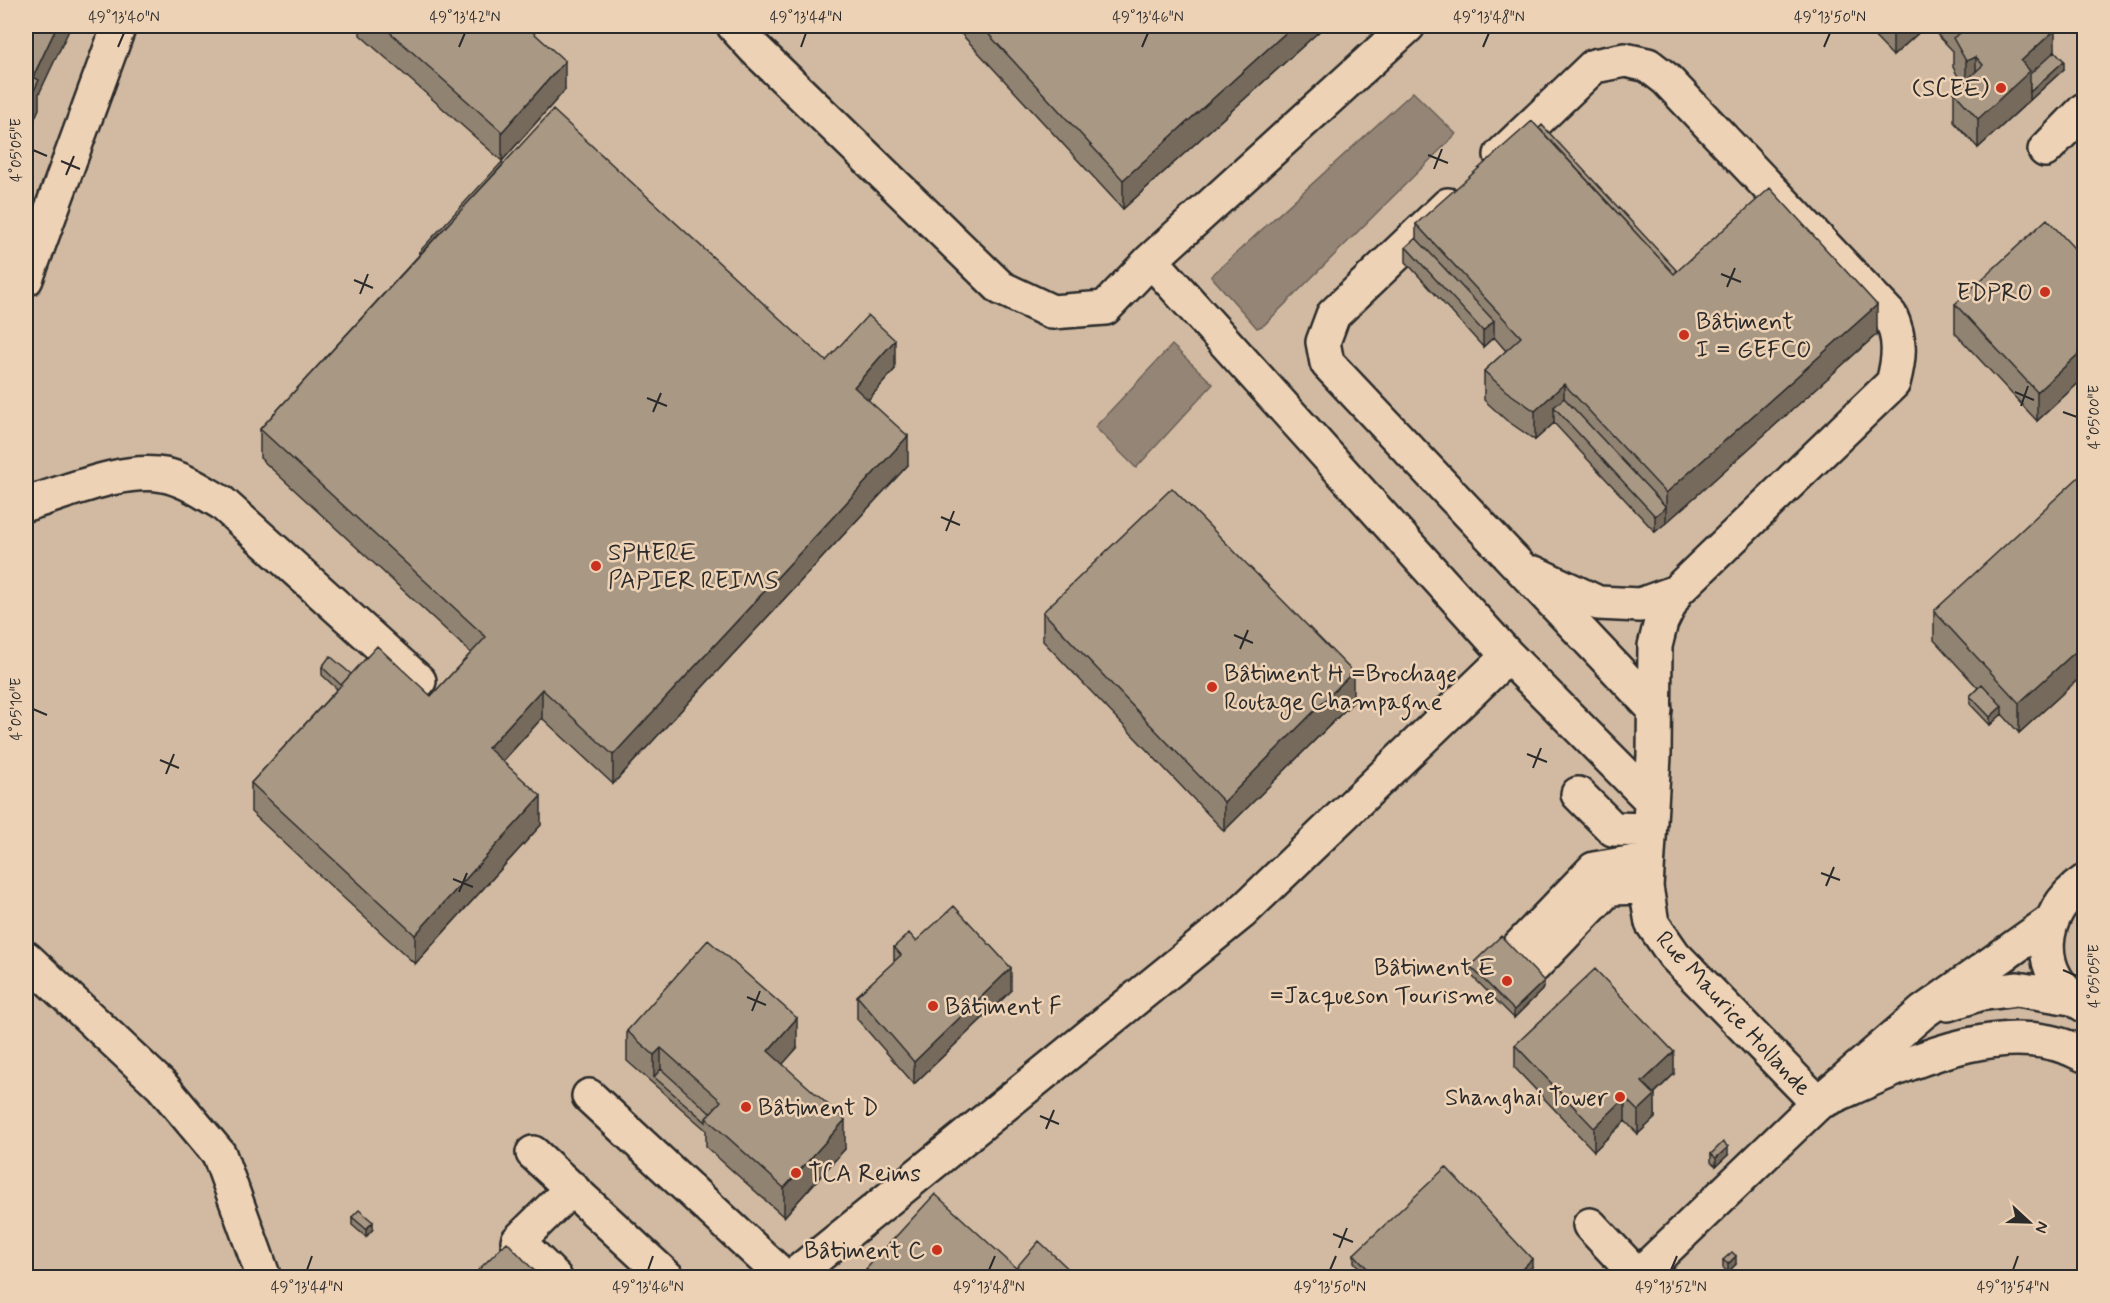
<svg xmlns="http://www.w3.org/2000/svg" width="2110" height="1303" viewBox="0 0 2110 1303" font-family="Mynerve,sans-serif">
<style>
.built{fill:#d1baa1}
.water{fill:#958576;stroke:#6b6158;stroke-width:1.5}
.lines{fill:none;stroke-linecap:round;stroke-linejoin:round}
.minor-casing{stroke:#2b2b2b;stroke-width:38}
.major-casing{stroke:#2b2b2b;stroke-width:38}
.minor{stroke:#eed2b5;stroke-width:33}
.major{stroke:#eed2b5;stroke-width:33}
.wall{fill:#918372;stroke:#2b2b2b;stroke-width:1.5}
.shaded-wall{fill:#766a5c;stroke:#2b2b2b;stroke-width:1.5}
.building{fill:#a99884;stroke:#2b2b2b;stroke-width:1.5}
.ticks{fill:none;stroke:#2b2b2b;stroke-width:2}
.poi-dot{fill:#c8321e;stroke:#eed2b5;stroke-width:2}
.labels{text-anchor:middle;stroke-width:5;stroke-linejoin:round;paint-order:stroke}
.poi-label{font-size:24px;fill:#2b2b2b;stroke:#eed2b5;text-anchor:start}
.street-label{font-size:24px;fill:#2b2b2b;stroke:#eed2b5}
.neatline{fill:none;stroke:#2b2b2b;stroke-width:2}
.ticks-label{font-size:15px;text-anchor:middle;fill:#2b2b2b}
</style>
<rect width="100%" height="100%" fill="#e2c8ad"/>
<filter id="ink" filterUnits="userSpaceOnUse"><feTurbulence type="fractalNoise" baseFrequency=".0167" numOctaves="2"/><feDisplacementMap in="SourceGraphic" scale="12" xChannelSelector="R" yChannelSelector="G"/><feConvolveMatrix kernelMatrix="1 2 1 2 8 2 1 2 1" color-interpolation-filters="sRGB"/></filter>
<g filter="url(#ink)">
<path class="built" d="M26,26H2084V1277H26Z"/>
<path class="water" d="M1413,92L1456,134L1264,325L1257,328L1211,276Z
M1172,345L1213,384L1136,468L1095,427Z"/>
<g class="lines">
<g class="minor-casing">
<path id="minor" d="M734,26L754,48L1001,288L1052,312L1105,308L1151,260L1408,26
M2045,150L2084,110
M1501,155L1594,66L1625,60L1648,65L1666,79L1890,315C1901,339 1900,357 1893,383L1676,592L1661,622L1655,646L1654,756L1646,887L1652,923L1674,955L1818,1103
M1448,205L1333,315L1323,342L1327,363L1655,710
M1151,260L1508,656
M26,279L119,26
M26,504C65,493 123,467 164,475C185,479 203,492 222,503L419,681
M1534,573L1598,603L1640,605L1676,592
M1578,794L1613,829L1649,830
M2084,882C2038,913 2032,976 2084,1005
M1517,949L1594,869L1647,860
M26,958L162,1086L219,1154L264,1278
M1534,966L1609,888L1646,887
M1948,1004L1979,994L2017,989L2071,998
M589,1096L785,1278
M533,1153L668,1278
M1590,1225L1638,1276
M555,1278L518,1241L572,1188
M791,1278L1241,913L1508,656L1651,800
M1636,1278L1818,1103L1923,1012L2050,922"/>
</g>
<g class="major-casing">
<path id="major" d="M1818,1103C1895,1070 2003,1010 2084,1055"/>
</g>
<use href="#minor" class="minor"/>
<use href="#major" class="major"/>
</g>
<path class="wall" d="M360,26H526L565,90L502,161L360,35Z
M954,26H1325L1123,209Z
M1870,26H1926L1893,56L1870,32Z
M1929,26H2051L2055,51L2064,69L1978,148L1954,122V92L1962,84L1953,67V51Z
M1416,224L1677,271L1877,334L1655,532L1554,423L1535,440L1506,420L1484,400V371L1506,351L1494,337L1483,347L1406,262V247L1416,238Z
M419,252L826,361L895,369L868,400L908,465L613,784L542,718L503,761L541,825L415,964L251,812V783L337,689L322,675V667L431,696L471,653L260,458V429L419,255Z
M2085,260V377L2037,421L1955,333V304Z
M2085,397V421L2083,420V398Z
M2085,477V673L2019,733L2002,714L1990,725L1970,704V696L1978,688L1934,640V611Z
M1043,612L1353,702L1224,831L1043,641Z
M916,941L1011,991L914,1084L857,1019V996L894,962V947Z
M1470,966L1544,988L1514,1018L1470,974Z
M627,1031L797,1048L782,1064L845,1149L784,1217L706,1147V1130L627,1061Z
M1515,1045L1674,1074L1654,1094L1655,1118L1638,1134L1625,1121L1594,1151L1515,1068Z
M1711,1154L1728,1155L1716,1166L1711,1162Z
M352,1217L373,1229L366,1237L352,1225Z
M1354,1254L1532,1267L1521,1278H1369L1354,1262Z
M1723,1260L1736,1264L1728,1272L1723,1268Z
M1016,1268L1078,1278H866V1269Z"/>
<path class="shaded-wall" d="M57,26H71L39,94V109L26,137V108L33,77Z
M1293,26H1325L1123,209V180Z
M1894,26H1926L1893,56V27Z
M2055,30V59L2030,82V100L1978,148V119L2021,61Z
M1976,57V87L1966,90V61Z
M565,61V90L502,161V132Z
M2064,61V69L2030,100V92Z
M1877,305V334L1666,523V493Z
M1494,321V337L1483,347V331Z
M895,340V369L854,416V387Z
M2085,348V377L2037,421V392Z
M1564,384V413L1554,407V423L1535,440V411Z
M908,436V465L613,784V755Z
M1666,507V523L1655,532V516Z
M2085,643V673L2019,733V703Z
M1353,672V702L1224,831V802Z
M542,689V718L488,777V748Z
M2002,706V714L1990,725V717Z
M541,796V825L415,964V935Z
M1011,968V991L914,1084V1062Z
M1544,981V988L1514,1018V1010Z
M797,1018V1048L768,1081V1051Z
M661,1048V1077H654V1055Z
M1674,1052V1074L1642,1105V1082Z
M1655,1095V1118L1638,1134V1111Z
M1625,1098V1121L1594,1151V1128Z
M845,1120V1149L784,1217V1188Z
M1728,1147V1155L1716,1166V1158Z
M373,1222V1229L366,1237V1229Z
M1736,1256V1264L1728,1272V1264Z
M1532,1259V1267L1521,1278H1513Z"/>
<path class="building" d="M26,26H57L33,77L39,80L26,108Z
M383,26H526L565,61L502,132Z
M981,26H1293L1123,180Z
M1956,26H2051L2055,30L2021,61L2030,71L1978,119L1954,92L1983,65L1976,57L1966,61L1953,38L1962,32Z
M2055,51L2064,61L2030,92V74Z
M553,110L826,361L868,315L895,340L854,387L908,436L613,755L542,689L488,748L541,796L415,935L251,783L377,646L431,696L486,637L260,429Z
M1532,121L1674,274L1770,188L1877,305L1666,493L1564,384L1535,411L1506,391L1484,371L1521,337L1416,224Z
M1542,125L1677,271L1674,274L1539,128Z
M502,162L504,164L421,253L419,252Z
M2047,219L2085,260V348L2037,392L1955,304Z
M1416,238L1494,321L1483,331L1406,247Z
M1564,398L1666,507L1655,516L1554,407Z
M2082,474L2085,477V643L2019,703L1934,611Z
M1172,488L1353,672L1224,802L1043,612Z
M330,656L351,674L341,685L322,667Z
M1982,684L2002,706L1990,717L1970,696Z
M954,906L1011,968L914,1062L857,996L901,955L894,947L909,933L916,941Z
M1501,936L1544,981L1514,1010L1470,966Z
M708,940L797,1018L768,1051L845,1120L784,1188L706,1118L721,1101L661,1048L654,1055L627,1031Z
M1595,969L1674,1052L1642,1082L1655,1095L1638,1111L1625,1098L1594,1128L1515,1045Z
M661,1069L710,1113L706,1118V1122L654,1077Z
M1723,1142L1728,1147L1716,1158L1711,1154Z
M1446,1167L1532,1259L1513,1278H1376L1354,1254Z
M935,1194L1016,1268L1039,1241L1078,1278H876L866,1269Z
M359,1210L373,1222L366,1229L352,1217Z
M507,1242L541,1278H470Z
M1732,1252L1736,1256L1728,1264L1723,1260Z"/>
</g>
<path class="ticks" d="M118,47L124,33M459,47L465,33M801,47L806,33M1142,47L1148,33M1483,47L1489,33M1824,47L1830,33M33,150L47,156M1428,155L1448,163M61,161L80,169M1434,169L1442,149M66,175L74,156M1721,274L1741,282M354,280L373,288M1727,287L1735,268M360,294L368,274M2015,392L2034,400M647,398L667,406M2021,406L2028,386M653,412L661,393M2063,412L2077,417M941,517L960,525M946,531L954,511M1234,635L1253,643M1240,649L1248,630M33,709L47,715M1527,754L1547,762M160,760L179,768M1533,768L1541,748M166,774L174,754M1821,873L1840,880M453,879L473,887M1826,886L1834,867M459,892L467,873M2063,970L2077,976M747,997L766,1005M752,1011L760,991M1040,1116L1059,1124M1046,1129L1054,1110M1333,1234L1353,1242M1339,1248L1347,1228M307,1270L312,1256M648,1270L653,1256M989,1270L995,1256M1330,1270L1336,1256M1671,1270L1677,1256M2013,1270L2018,1256"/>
<g class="poi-dot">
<circle cx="2001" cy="88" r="6"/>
<circle cx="2045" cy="292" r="6"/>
<circle cx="1684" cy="335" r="6"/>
<circle cx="596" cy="566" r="6"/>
<circle cx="1212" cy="687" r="6"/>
<circle cx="1507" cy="981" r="6"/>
<circle cx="933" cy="1006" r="6"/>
<circle cx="1620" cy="1097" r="6"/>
<circle cx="746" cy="1107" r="6"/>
<circle cx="796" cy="1173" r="6"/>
<circle cx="937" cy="1250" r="6"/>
</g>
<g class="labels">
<g class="poi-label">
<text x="1989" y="96" text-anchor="end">(SCEE)</text>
<text x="2033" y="300" text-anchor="end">EDPRO</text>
<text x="1696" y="329">Bâtiment<tspan x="1696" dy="28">I = GEFCO</tspan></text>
<text x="608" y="560">SPHERE<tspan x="608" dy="28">PAPIER REIMS</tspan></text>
<text x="1224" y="681">Bâtiment H =Brochage<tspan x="1224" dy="28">Routage Champagne</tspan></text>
<text x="1495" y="975" text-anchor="end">Bâtiment E<tspan x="1495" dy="28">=Jacqueson Tourisme</tspan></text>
<text x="945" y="1014">Bâtiment F</text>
<text x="1608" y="1105" text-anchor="end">Shanghai Tower</text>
<text x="758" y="1115">Bâtiment D</text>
<text x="808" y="1181">TCA Reims</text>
<text x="925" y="1258" text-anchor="end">Bâtiment C</text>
</g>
<g class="street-label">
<text transform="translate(1734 1013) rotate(47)" y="8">Rue Maurice Hollande</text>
</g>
</g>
<rect width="2110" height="1303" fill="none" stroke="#eed2b5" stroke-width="66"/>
<g transform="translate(2029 1222) rotate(112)" stroke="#eed2b5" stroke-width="4.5" paint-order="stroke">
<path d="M0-4.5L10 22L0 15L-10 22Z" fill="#2b2b2b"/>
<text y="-9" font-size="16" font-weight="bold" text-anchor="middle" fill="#2b2b2b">N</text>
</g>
<rect x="33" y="33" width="2044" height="1237" class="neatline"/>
<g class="ticks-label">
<text x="124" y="22">49°13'40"N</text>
<text x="465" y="22">49°13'42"N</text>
<text x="806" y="22">49°13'44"N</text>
<text x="1148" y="22">49°13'46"N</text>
<text x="1489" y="22">49°13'48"N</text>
<text x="1830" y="22">49°13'50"N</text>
<text transform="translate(16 150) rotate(-90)" y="5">4°05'05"E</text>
<text transform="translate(2094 417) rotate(-90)" y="5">4°05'00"E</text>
<text transform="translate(16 709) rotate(-90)" y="5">4°05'10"E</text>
<text transform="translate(2094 976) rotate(-90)" y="5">4°05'05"E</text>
<text x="307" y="1292">49°13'44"N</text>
<text x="648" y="1292">49°13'46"N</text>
<text x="989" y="1292">49°13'48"N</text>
<text x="1330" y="1292">49°13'50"N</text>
<text x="1671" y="1292">49°13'52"N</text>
<text x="2013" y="1292">49°13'54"N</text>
</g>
</svg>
